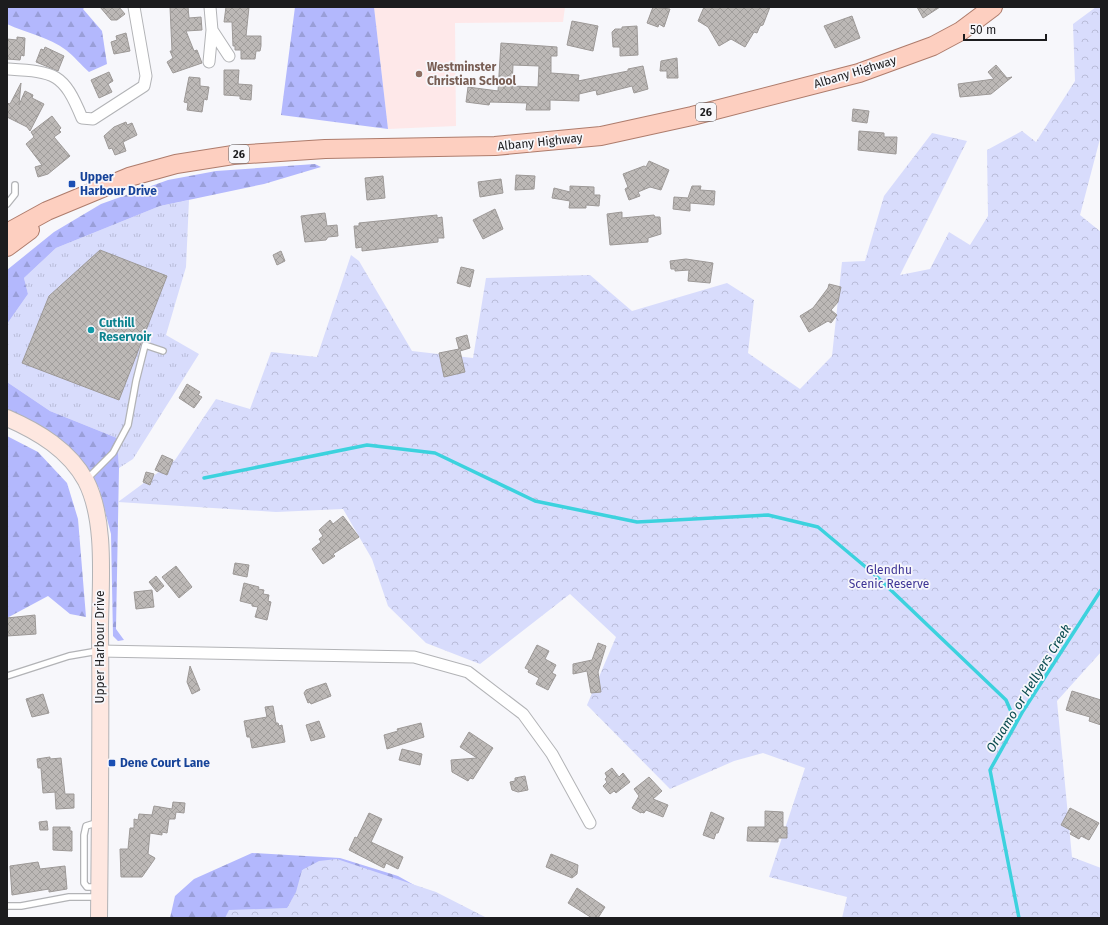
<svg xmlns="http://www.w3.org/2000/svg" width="1108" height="925" viewBox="0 0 1108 925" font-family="'Fira Sans',sans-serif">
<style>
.education{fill:#fee8e9}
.grass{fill:url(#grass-tufts)}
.forest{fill:url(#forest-firs)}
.park{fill:url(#park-crowns)}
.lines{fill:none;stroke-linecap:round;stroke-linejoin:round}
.stream{stroke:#3cd2de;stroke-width:3.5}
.building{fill:url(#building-cross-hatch);stroke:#9d9997;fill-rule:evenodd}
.lane-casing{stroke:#b2b3b6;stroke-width:8}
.street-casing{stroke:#b2b3b6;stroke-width:13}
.secondary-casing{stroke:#b2b3b6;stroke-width:18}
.primary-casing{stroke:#ae7c6c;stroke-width:20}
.lane{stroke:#fff;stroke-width:5.5}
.street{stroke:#fff;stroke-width:11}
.secondary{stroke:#fee7e0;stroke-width:16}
.primary{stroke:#fdcfc0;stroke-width:18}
.education-dot{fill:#8d6e63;stroke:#f7f7fb;stroke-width:1.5}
.transit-dot{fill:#1a4fb4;stroke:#f7f7fb;stroke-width:1.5}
.culture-dot{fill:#0f9aa8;stroke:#f7f7fb;stroke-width:1.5}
.labels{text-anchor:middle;stroke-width:3.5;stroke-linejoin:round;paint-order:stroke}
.shield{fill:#f7f7fb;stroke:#5e5e60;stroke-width:1}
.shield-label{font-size:11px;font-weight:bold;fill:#1c1c1e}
.education-label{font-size:12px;font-weight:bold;fill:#785e54;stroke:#f7f7fb;text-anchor:start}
.street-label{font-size:12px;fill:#1c1c1e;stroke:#f7f7fb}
.transit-label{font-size:12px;font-weight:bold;fill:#164399;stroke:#f7f7fb;text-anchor:start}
.culture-label{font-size:12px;font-weight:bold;fill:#0d838f;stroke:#f7f7fb;text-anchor:start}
.park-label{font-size:12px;fill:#3e3596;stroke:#f7f7fb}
.water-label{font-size:13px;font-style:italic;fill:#0d4d52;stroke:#f7f7fb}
</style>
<defs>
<pattern id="grass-tufts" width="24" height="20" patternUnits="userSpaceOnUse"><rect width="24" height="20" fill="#d8dcfc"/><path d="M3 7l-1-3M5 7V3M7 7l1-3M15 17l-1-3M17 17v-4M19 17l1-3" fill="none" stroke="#b9bcd8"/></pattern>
<pattern id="forest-firs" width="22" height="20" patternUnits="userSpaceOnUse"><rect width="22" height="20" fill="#b3b8fd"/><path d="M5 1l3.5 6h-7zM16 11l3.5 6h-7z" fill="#999ed8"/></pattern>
<pattern id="park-crowns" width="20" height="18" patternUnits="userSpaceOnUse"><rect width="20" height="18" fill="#d8dcfc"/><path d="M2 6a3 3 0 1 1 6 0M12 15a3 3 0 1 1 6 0" fill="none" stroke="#b9bcd8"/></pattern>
<pattern id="building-cross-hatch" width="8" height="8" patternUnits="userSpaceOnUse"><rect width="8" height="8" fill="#bcb8b6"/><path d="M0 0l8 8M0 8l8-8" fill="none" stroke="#a19e9c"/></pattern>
</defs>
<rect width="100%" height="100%" fill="#f7f7fb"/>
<path class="education" d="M374,7H565L563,22L455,23L456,126L388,129Z"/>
<path class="grass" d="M189,200L186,267L166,335L199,354L133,459L119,468L117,438L50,411L7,382V324L28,294L24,278L56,248L160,206Z"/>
<path class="forest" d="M7,7H85L83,9L102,31L107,64L89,72C81,65 74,56 66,50C49,37 26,33 7,24Z
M295,7H374L388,129L281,115Z
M315,164L321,167L264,184L160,206L56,248L24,278L28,294L7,324V270L54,232L101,204L168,180L216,171Z
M7,382L50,411L117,438L119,468L116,629L124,640L118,641L113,636L111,534L99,488L75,456L7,414Z
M7,436L38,452L67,483L78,519L86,617L70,614L48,596L7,618Z
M252,853L340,858L398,876L473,918H170L175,896L194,879Z"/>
<path class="park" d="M1096,7H1101V135L1080,215L1101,232V652L1057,701L1072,857L1101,868V918H842L847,897L769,877L805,768L763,753L734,761L670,789L587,705L616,637L570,594L480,664L426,643L388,606L372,559L343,509L276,512L118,502L175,460L216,399L250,409L271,352L317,357L351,255L359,261L412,351L473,358L486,278L590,275L632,311L727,283L754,300L748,353L800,389L832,356L842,262L865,261L884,196L932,133L967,141L900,275L930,269L949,232L970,245L988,216L987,150L1022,131L1036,142L1075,81L1073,24Z
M337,859L436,892L487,918H225L229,910L287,908L296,892L302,870L319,861Z"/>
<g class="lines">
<path class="stream" d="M204,478L367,445L435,453L535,501L637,522L768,515L818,527L874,574L1006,700L1016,723
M1019,918L990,770L1023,711L1101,590"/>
</g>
<path class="building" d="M100,7H119L125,14L117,20H111Z
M170,7H188L189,18L201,17L202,30L186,31L194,51L197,50L202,63L173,73L167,62L173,58L170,51H172Z
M226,7H249L246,36H261V46L260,51H256L255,59H241V50H235V46H233L232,22H224Z
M653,7L670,9L664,27L659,24L658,27L647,23Z
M704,7H770L763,25L760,26L757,33L754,32L745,47L731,39L719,46L708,27L698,21Z
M917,7H940L923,18Z
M852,16L860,38L835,48L824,26Z
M572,21L598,26L593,51L567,45Z
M637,26L638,55L620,56V47H613L612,32L615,29H622V27Z
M126,33L130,51L114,54L111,42L117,40L116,36Z
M17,37L25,38L24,56L21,55L20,60L7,59V39L17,40Z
M501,43L557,47V56H551V73L579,75L578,81L628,71V69L643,66L648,89L634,93L632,86L597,95L596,90L579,94V101L550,100V110H526L527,103L490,102L489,105L466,102L468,87L498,91ZM513,65L539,66L538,87L512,86Z
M45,47L64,56L58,71L36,62L41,49L44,50Z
M677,58L678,78H667V71H660L661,61Z
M996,65L1007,78L1012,77L991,94L960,97L958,84L994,79L988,72Z
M224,70H239L238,84L252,85L251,100L240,99V96L224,95Z
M109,72L113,81L108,84L112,92L99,98L91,80Z
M189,77L200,78V86L209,87L207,100L204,99L202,112L187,110L188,103L184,102Z
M21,83L19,105L25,91L33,95L32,98L44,104L30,131L27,127L7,117V103L10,104Z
M853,109L869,111L867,123L852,121Z
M52,116L61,128L59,130L61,132L54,137L70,156L48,174L38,177L35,167L42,165L26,144L34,137L31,132Z
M126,122L127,125L132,123L137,135L123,142L126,151L115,155L112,148L109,149L104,136L114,127Z
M859,131L884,133V137H897L896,154L858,150Z
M649,161L669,170L661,190L650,187L638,192L640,196L629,200L625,189L628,187L623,174L644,166L646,167Z
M516,175L535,176L534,189L515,190Z
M383,176L385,198L367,200L365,178Z
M501,179L503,193L480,197L478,182Z
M570,186L594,187V195H600L599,206L586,205V208H569L570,201L552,198L554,188L570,192Z
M692,186H701L700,190L715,191L714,205L690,203V211L673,209L674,197L688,198Z
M495,209L503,229L483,239L473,220Z
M622,212V218L654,215L655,217H660L661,234L648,238V242L610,245L607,214Z
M325,213L327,226L337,225L338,236L328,237L326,240L305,242L301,216Z
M437,215V218L442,217L444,238H438V242L362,251V247L356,248L354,226H359V223Z
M100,250L167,276L119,400L22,363L49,296Z
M281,251L285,261L277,265L273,255Z
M686,259L713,263L710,283L688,281L689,270L675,271V269H671L670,261Z
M461,267L474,270L470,287L457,283Z
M829,284L841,287L838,302L831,310L837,315L831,323L828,321L809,332L800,316L813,308L828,288Z
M467,335L470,348L460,351L465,372L444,377L439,353L459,349L456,338Z
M187,384L200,392L198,395L202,397L194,408L179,398Z
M162,455L173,460L167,475L155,470Z
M146,472L154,474L150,485L143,482Z
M343,516L359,537L333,554L335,556L323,564L312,549L321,542L319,539L323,536L319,530L330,520L333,524Z
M235,563L249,565L247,577L233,574Z
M176,566L192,587L179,598L162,577Z
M156,576L164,586L157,592L149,582Z
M244,583L259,587L258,589L264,590L263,594L269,595L268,601L271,602L267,620L255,617L258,607L252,606V604L240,601Z
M152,590L154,607L136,609L134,592Z
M35,615L36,634L7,636V618Z
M598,643L606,646L598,672L601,692L591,693L587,671L573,674V664L592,660Z
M537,645L549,651L545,659L556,665L552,673L556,675L548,690L536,684L539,678L528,672L529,670L525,668Z
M190,666L200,690L192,694L187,682Z
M326,683L331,696L311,704L310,702L308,703L304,693L306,690Z
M1072,691L1101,700V725L1089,721L1090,717L1066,710Z
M43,694L49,713L32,717L26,699Z
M273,706L276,723H278L279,726L282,725L285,742L252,748L250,737H247L244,721L267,717L265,707Z
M319,721L325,737L311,741L306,725Z
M421,723L424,737L387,749L384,735L398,731L397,729Z
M469,732L493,748L473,779L470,778L468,781L452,772L451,760L477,758L460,747Z
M402,749L422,754L420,765L399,760Z
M50,757V759L61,758L65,794H74V808L56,809L55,792L43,793L41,768H38L37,759Z
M612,768L619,777L623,773L630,782L616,793L614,791L610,794L603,786L607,782L605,779L607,777L605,773Z
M525,776L528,790L518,792L512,790L510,782L515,781V778Z
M649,777L662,791L653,799L668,805L663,817L646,810L644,813L641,812V813L632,808L639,796L634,789Z
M173,802L185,803L184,813L176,812L175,819H169L167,833L162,832V835L150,833L148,854L155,858L154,860L142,877H121L120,849H128L130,828H134V819L138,820L139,814L152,815L154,806L172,809Z
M1070,808L1099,823L1089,840L1081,836L1079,839L1070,834L1072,831L1061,825Z
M765,811L783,812V827H787V838H778V842L747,841L748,827H765Z
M711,812L724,818L718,833H716L714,839L703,835Z
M369,813L382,819L371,842L403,857L398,869L386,863L384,868L349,850L355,837L357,838Z
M47,821L48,830H40L39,822Z
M53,827H70V831H72V851L53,850Z
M551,854L578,865L577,874L572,878L546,867Z
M38,862L40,869L65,866L67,889L49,892V889L12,895L10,866Z
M577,888L605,907L598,918H592L568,903Z"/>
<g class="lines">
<g class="lane-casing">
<path id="lane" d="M7,204L15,194V185
M87,479L113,453L128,425L136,381L145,345L163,351
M7,676L69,656L98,651
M98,887H87L84,883V835L86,826L99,822
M7,906H21L69,897H99"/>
</g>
<g class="street-casing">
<path id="street" d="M212,30L229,56
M209,62L212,30L210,7
M7,69C55,72 63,72 82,118L93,119L144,86L146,76L134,7
M100,651L414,657L468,672L523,714L552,754L590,823"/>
</g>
<g class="secondary-casing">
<path id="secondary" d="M7,418C39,432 69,450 86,481C107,522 100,585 100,630C101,726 100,822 99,918"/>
</g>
<g class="primary-casing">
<path id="primary" d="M7,233L47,211L129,177L176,164L233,155L325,149L495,146L601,136L692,116L859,73L933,46L961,31L993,7
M7,247L30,230"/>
</g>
<use href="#lane" class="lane"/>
<use href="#street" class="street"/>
<use href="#secondary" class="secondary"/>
<use href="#primary" class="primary"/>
</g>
<circle class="education-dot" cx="419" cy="74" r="4"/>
<g class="transit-dot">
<rect x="68" y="180" width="8" height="8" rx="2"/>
<rect x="108" y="759" width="8" height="8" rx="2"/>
</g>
<circle class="culture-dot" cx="91" cy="330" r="4"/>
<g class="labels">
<g class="shield">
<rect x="696" y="103" width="20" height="18" rx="3"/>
<rect x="229" y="145" width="20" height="18" rx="3"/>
</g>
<g class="shield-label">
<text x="706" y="116">26</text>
<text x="239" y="158">26</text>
</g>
<g class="education-label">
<text x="427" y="71">Westminster<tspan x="427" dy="14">Christian School</tspan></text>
</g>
<g class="street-label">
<text transform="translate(855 72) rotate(-17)" y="4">Albany Highway</text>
<text transform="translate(540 142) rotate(-6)" y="4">Albany Highway</text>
<text transform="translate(100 647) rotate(-90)" y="4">Upper Harbour Drive</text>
</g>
<g class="transit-label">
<text x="80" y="181">Upper<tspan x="80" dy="14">Harbour Drive</tspan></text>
<text x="120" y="767">Dene Court Lane</text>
</g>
<g class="culture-label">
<text x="99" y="327">Cuthill<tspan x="99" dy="14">Reservoir</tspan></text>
</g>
<g class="park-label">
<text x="889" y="574">Glendhu<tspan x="889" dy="14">Scenic Reserve</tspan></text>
</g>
<g class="water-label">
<text transform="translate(1028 688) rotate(-58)" y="5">Oruamo or Hellyers Creek</text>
</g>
</g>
<rect width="1108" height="925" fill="none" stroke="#1c1c1e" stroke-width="16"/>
<path d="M964 34v6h82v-6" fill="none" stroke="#1c1c1e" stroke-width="2"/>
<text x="970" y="34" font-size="12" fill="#1c1c1e" stroke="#f7f7fb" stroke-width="3" paint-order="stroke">50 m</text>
</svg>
